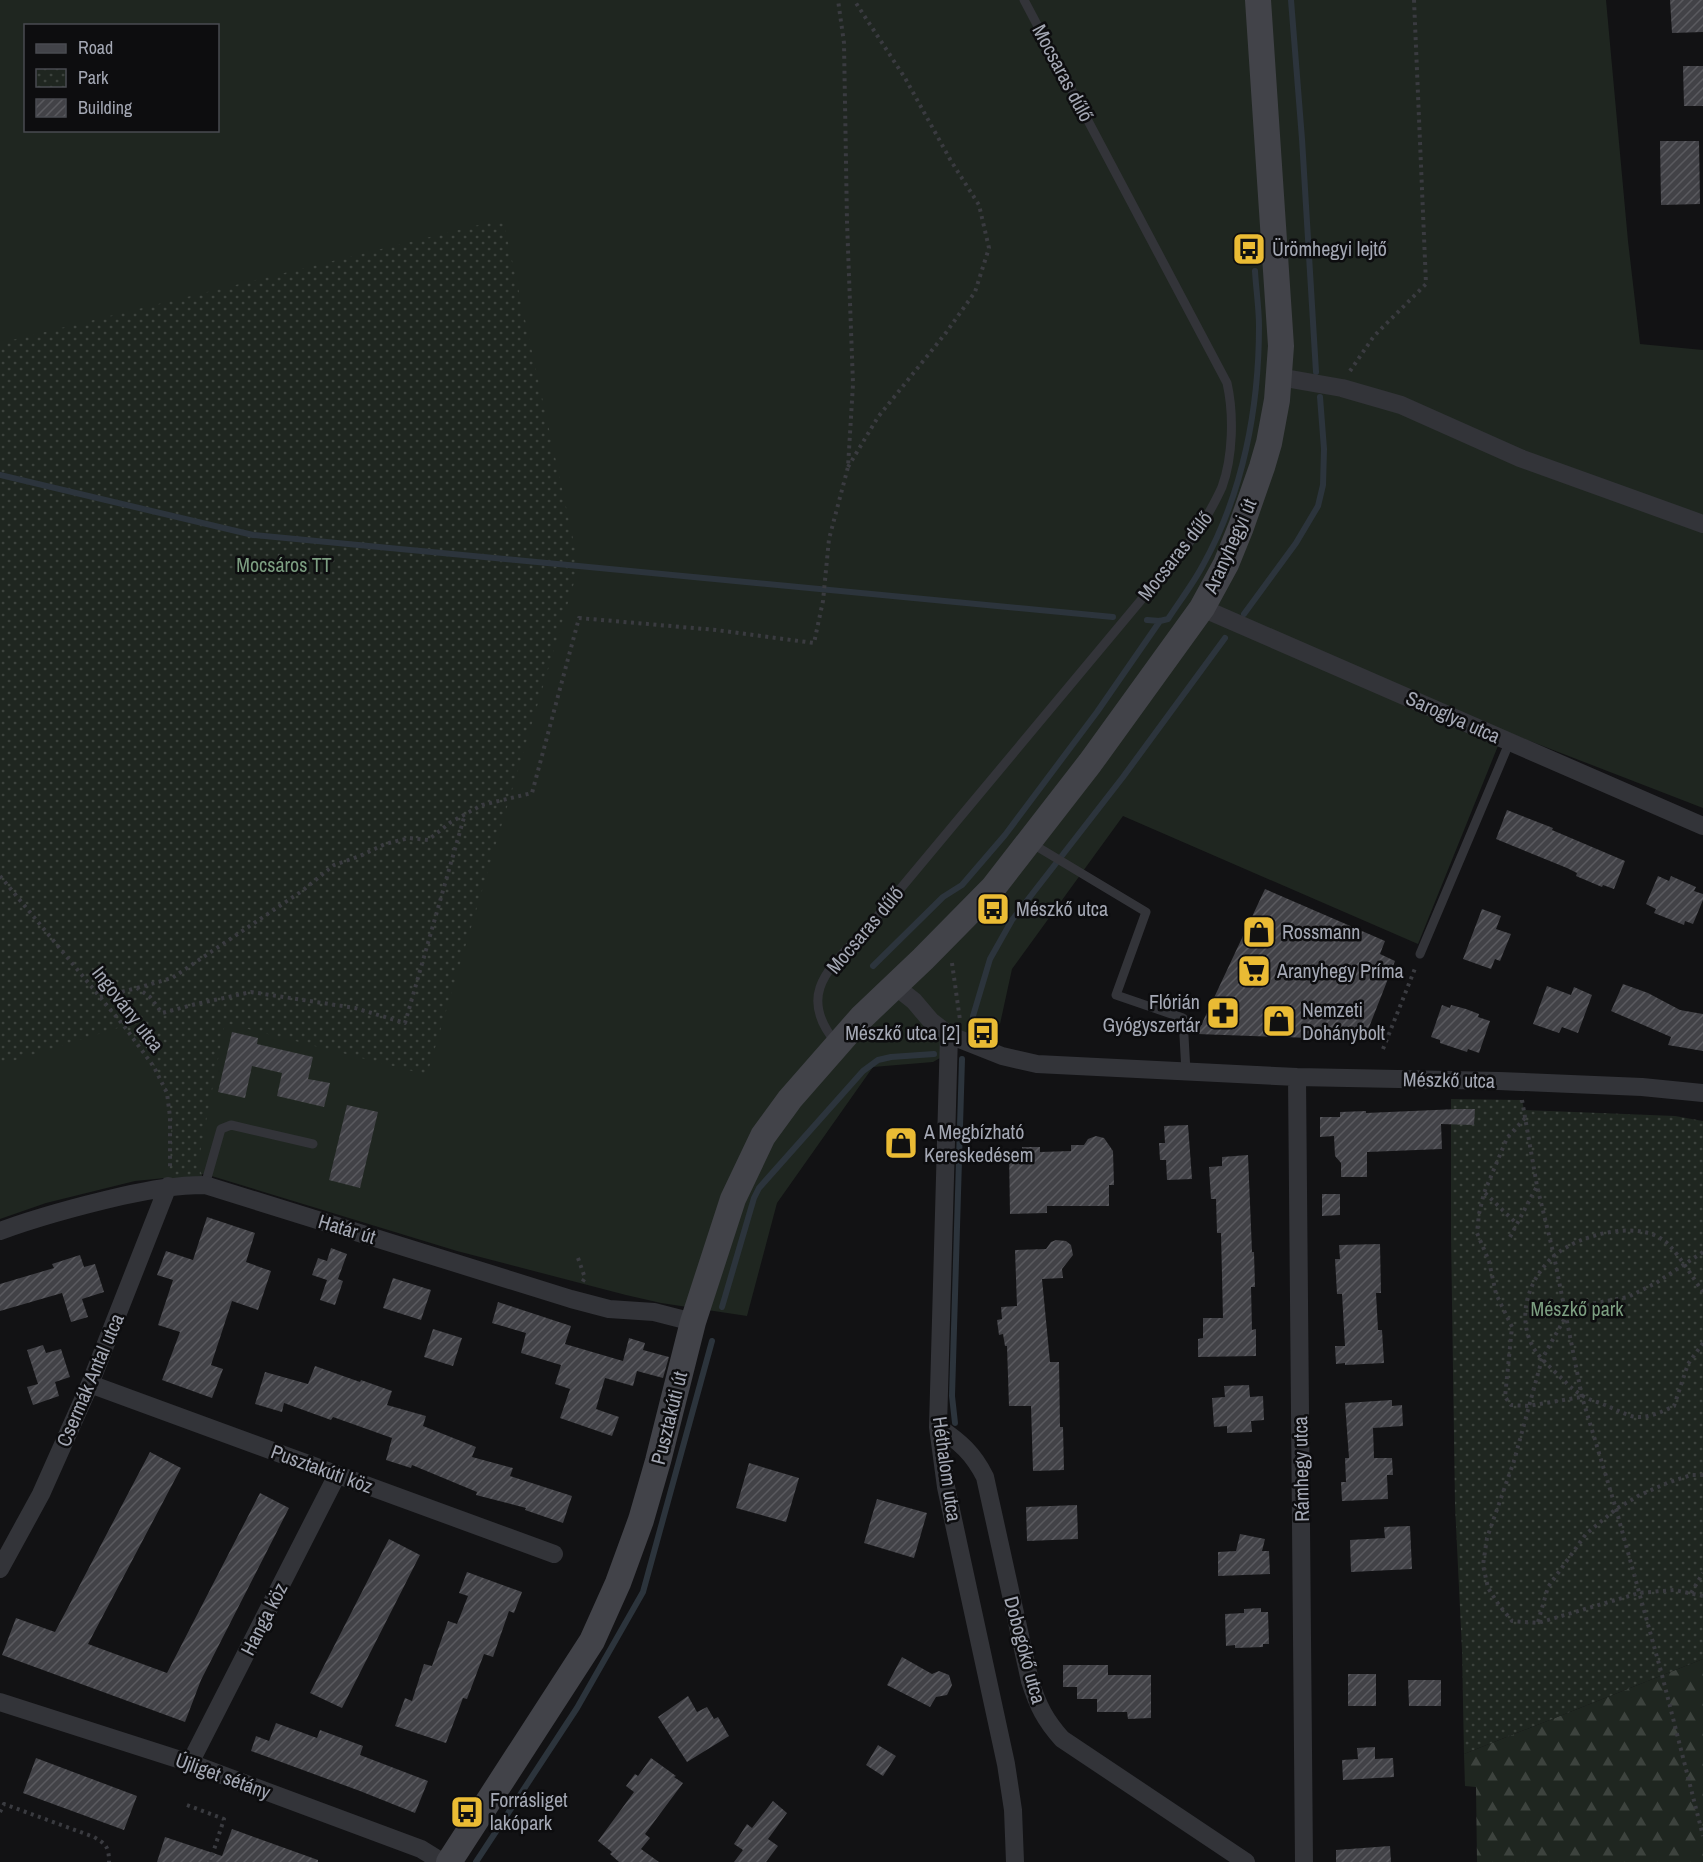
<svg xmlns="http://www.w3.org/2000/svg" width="1703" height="1862" viewBox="0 0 1703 1862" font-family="'Archivo Narrow',sans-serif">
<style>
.grass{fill:#1f2620;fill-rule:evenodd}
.forest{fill:url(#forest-firs)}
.park{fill:url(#park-dots)}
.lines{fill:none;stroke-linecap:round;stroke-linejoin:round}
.stream{stroke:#2c343c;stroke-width:6}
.building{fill:url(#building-hatch)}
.path{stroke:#3a3b40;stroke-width:4;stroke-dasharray:3 4.5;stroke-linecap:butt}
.lane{stroke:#333439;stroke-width:9}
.street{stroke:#333439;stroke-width:18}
.secondary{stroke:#424349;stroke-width:26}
.labels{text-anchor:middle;stroke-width:5;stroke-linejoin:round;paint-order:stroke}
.street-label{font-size:20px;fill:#a4a8b4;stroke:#0d0d0f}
.poi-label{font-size:20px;fill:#a4a8b4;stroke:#0d0d0f;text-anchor:start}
.park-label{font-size:20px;fill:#7c9e81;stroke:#0d0d0f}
</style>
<defs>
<pattern id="forest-firs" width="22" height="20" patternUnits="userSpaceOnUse" patternTransform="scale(1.5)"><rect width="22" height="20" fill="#1f2620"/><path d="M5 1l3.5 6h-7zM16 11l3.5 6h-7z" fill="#3d433e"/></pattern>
<pattern id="park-dots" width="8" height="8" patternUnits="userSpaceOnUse" patternTransform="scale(1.5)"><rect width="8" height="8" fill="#1f2620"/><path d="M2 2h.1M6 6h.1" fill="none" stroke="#3d433e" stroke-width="1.8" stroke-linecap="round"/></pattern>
<pattern id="building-hatch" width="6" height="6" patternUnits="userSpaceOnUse" patternTransform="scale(1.5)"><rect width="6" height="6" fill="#424247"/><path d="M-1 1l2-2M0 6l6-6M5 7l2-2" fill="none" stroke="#5a5a5f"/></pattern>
</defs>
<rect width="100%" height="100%" fill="#121214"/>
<path class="grass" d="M0,0H1606L1628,241L1640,344L1703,350V808L1504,731L1418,944L1123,816L1012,969L1000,1024L933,1062L873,1067L777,1203L747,1316L661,1303L626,1295L457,1251L205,1174L135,1181L46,1203L0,1219ZM26,26H218V130H26Z"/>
<path class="forest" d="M1703,1659V1862H1477L1476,1787L1465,1786L1464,1754Z"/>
<path class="park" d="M503,219L579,566L429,1068L424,1074L225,1023L198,1163L205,1185L168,1186C170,1161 175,1117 167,1093C159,1068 140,1046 124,1026L0,1065V343Z
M1451,1099L1522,1100L1524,1110L1675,1116L1703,1121V1659L1464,1754L1462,1650L1455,1505L1451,1235Z"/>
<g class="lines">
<path class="stream" d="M1291,0L1302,139L1316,372
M0,475L253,535L1113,617
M1244,614L1296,543L1318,506L1323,485L1324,449L1320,397
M1147,620L1160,621L1168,619C1179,602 1193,584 1203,565C1243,493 1259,408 1259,326C1259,308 1256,289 1255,271
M873,966L943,897L962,885L1005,835L1097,712L1160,621
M973,1016L990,959L1012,920L1123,777L1225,638
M722,1307L754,1198L759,1188L863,1071L878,1060L891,1057L934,1054
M955,1423L952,1396L962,1059
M476,1862L577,1708L643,1592L712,1341"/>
</g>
<path class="building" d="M1670,0H1703V32L1672,33Z
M1683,66H1703V106H1684Z
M1660,141H1699L1700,204L1661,205Z
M1507,810L1553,828L1552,830L1625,861L1614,889L1603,885L1602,887L1576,876L1577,873L1567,868L1496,839Z
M1658,876L1669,881L1671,876L1696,887L1694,891L1703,894V900L1693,924L1685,921L1684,925L1654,913L1656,909L1646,904Z
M1265,889L1385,941L1380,954L1395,961L1364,1040L1197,1034Z
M1482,909L1501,916L1496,929L1511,934L1500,961L1495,959L1491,969L1463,959Z
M1623,984L1648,993L1680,1010L1703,1014V1051L1668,1045L1671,1037L1611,1011Z
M1547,986L1571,995L1574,987L1592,995L1578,1033L1562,1027L1559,1033L1533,1024Z
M1442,1005L1450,1008L1451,1005L1466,1009L1479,1014L1478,1017L1490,1021L1479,1053L1468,1049L1467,1052L1440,1043V1040L1431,1037Z
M232,1032L258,1038L257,1044L313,1057L308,1079L330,1083L324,1107L277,1096L282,1073L252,1066L245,1098L218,1092Z
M347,1105L378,1112L360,1188L329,1180Z
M1458,1109H1475L1474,1125L1441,1124L1442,1149L1367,1152V1177H1341V1163L1335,1156L1334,1136L1320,1137V1117H1340V1112L1366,1111V1113Z
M1188,1125L1192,1179L1167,1180L1166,1160H1160L1159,1143H1165L1164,1126Z
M1096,1136L1104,1138L1113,1151L1114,1185H1109V1206H1047V1213L1010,1214L1009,1153L1022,1152V1147H1040V1152L1071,1151V1145H1084L1088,1139Z
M1248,1155L1252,1252H1254L1255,1287H1251L1252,1330L1256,1329V1356L1198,1357V1339L1203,1338V1318H1223L1221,1233H1217L1216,1199H1211L1209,1167L1222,1166V1157Z
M1322,1194H1340V1215L1322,1216Z
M207,1217L255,1233L246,1262L271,1271L258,1310L232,1301L211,1365L223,1369L212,1398L162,1380L180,1332L158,1325L173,1280L157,1275L166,1251L193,1260Z
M1056,1240L1066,1241L1071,1245L1073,1255L1062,1269L1063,1278L1042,1279L1050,1362H1059L1060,1427H1063L1064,1470L1033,1471L1031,1406H1009L1007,1346H1005L1003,1334L999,1335L997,1320L1002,1319L1001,1307L1017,1306L1015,1250L1046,1249L1051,1242Z
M1380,1244L1381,1293H1376L1378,1330H1382L1384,1363L1345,1365V1363L1336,1364L1335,1346H1345L1342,1294H1337L1335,1259H1340L1339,1245Z
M331,1248L347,1254L338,1279L343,1281L335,1305L320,1300L327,1280L312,1275L318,1258L327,1261Z
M80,1255L84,1267L95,1264L104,1292L82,1299L88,1317L71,1322L62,1293L0,1311V1284L54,1268L52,1264Z
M393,1278L431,1290L421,1320L383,1308Z
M498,1302L571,1326L565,1344L623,1361L629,1338L645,1343L643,1350L669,1357L663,1378L637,1371L633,1386L605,1378L596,1409L619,1417L612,1436L560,1418L570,1389L555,1384L561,1365L521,1353L526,1333L492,1323Z
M433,1329L462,1338L453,1366L424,1357Z
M43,1345L46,1353L61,1349L70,1377L55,1382L59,1396L33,1405L27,1387L38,1384L27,1350Z
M315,1366L360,1382L361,1380L392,1391L387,1405L426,1416L423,1426L476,1447L472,1457L513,1468L510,1476L572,1496L563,1523L525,1510L526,1508L476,1495L477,1492L412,1465L411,1468L386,1460L392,1438L333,1417L331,1420L284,1403L282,1412L255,1404L265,1372L308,1384Z
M1249,1385L1250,1397L1263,1396L1264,1420L1251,1421L1252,1432L1227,1433V1426L1214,1427L1212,1398L1225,1397L1224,1386Z
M1392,1400V1406L1402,1405L1403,1426L1373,1428L1374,1458H1392L1393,1475H1387L1388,1499L1342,1501L1341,1482H1346L1345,1458H1349L1345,1403Z
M150,1452L181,1468L88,1644L167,1673L260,1493L289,1508L201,1680L185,1722L2,1655L16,1618L55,1632Z
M749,1463L799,1478L786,1522L736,1508Z
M877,1499L927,1513L914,1558L864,1543Z
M1077,1505L1078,1539L1027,1541L1026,1507Z
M1410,1526L1412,1569L1351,1572L1350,1540L1385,1538L1384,1527Z
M1240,1534L1265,1539L1262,1551H1269L1270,1574L1218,1576V1552L1236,1551Z
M389,1539L420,1555L342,1708L310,1693Z
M467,1572L522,1592L514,1613L509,1611L493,1657L484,1654L467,1699L463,1698L446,1743L395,1726L405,1698L412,1701L424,1664L432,1666L448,1621L457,1624L468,1596L459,1593Z
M1261,1608V1612H1268L1269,1644H1263V1647L1235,1648V1645L1226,1646L1225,1614L1244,1613V1609Z
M902,1657L932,1674L939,1671L949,1675L952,1685L947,1695L936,1697L930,1707L887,1685Z
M1063,1665H1108V1675H1151V1718L1128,1719L1127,1712H1097V1699H1077V1687H1063Z
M1348,1674H1376V1706H1348Z
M1408,1680H1441V1706H1409Z
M688,1696L697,1712L707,1707L714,1719L718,1717L729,1736L687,1762L658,1717Z
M276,1723L317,1738L320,1730L363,1746L360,1755L428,1781L415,1813L360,1791L251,1751L256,1736L269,1741Z
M878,1745L896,1756L883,1776L866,1765Z
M1375,1747V1759L1393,1758L1394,1777L1343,1780L1342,1760L1358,1759L1357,1748Z
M36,1758L137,1796L124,1830L23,1793Z
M651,1758L676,1776L674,1777L683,1783L645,1834L650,1838L641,1849L659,1862H619L610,1854L612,1852L598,1841L634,1792L626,1786L635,1774L638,1776Z
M773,1801L787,1813L768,1839L778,1846L766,1862H734L743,1850L734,1844L747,1824L752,1828Z
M232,1829L318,1860V1862H157L165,1837L222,1856Z
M1390,1846L1391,1862H1336V1850Z"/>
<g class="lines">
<path class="path" d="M1350,371L1374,336L1426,284L1414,0
M848,467L878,417L945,334L975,292L989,248L979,205L951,161L905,78L854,0
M0,876L124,1026L154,1067L167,1093L170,1117V1168
M952,963L960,1020
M137,988L172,978L302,891L334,865L360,856L385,844L409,838L428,840L451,822L482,805L532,793L579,618L716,630L814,643L823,601L829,539L848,467L853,384L847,222L844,43L838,0
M100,997L137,988L150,997L162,1013L196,1004L251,992L355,1008L405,1023L465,814
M1383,1049L1416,966
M1522,1100L1537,1186L1554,1256L1582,1397L1616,1509L1662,1675L1703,1836
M1525,1118L1507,1138L1484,1193L1479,1214L1477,1233L1489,1261L1496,1294L1512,1327L1505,1397L1511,1405L1528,1406L1581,1397
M1485,1193L1517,1224
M1510,1237L1537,1186
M1703,1252L1656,1283L1628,1297L1580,1306L1566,1316L1542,1359L1514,1461L1487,1538L1483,1565L1488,1588L1499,1605L1512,1621L1538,1623L1639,1593L1674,1590L1703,1596
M578,1258L585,1278L581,1284
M1703,1292C1693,1278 1679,1255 1668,1244C1642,1218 1579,1234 1554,1256C1529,1278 1516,1316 1533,1347C1538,1356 1546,1363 1554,1371C1569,1385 1577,1396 1597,1402C1609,1406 1619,1412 1631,1416C1645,1420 1662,1412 1674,1406L1688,1364L1703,1343
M1691,1593L1703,1573
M1538,1622L1548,1587L1586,1534L1616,1509L1638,1496L1667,1483L1691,1475H1703
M187,1805L224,1819L210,1862
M0,1812L4,1804L94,1837C106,1844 109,1847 109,1862"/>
<path class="lane" d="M1031,843L1146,912L1116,995L1183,1018L1186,1072
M1420,954L1510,741
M837,1044C792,991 835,964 871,924L1197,533C1206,518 1215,503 1222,487C1233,457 1234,414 1227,383L1024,0
M205,1185L221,1129L231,1125L313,1144"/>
<path class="street" d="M1279,377L1342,388L1401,405L1520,458L1703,524
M1202,608L1703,826
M895,986L914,1001L931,1021L949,1035L1002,1056L1037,1064L1297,1077L1499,1081L1642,1087L1703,1093
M949,1035L938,1427L946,1487L1006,1764L1013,1810L1015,1862
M1297,1077L1304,1862
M0,1231C41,1216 79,1206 122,1196C150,1190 176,1185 205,1185L571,1299L609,1309L654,1312L693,1322
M90,1384L554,1554
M938,1427C960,1442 973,1453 985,1477L1030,1681C1038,1706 1045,1720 1062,1739L1246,1862
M0,1569L41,1494L90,1384L168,1186
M0,1702L190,1763L421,1849L442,1862
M190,1763L337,1475"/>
<path class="secondary" d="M449,1862L592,1641L618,1583L641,1520L658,1461L693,1322L733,1199L763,1136L790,1099L861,1018L923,959L993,888L1090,763L1202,608L1226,564L1241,527L1262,467L1269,443L1277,400L1281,346L1258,0"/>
</g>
<defs>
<g id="bus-square" transform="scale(1.725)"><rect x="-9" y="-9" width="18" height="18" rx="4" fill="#eabb34" stroke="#0d0d0f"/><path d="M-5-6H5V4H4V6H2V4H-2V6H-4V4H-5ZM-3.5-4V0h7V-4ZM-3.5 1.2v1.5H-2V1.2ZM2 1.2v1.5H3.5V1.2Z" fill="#111"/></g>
<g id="shop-square" transform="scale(1.725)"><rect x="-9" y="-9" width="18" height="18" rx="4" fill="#eabb34" stroke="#0d0d0f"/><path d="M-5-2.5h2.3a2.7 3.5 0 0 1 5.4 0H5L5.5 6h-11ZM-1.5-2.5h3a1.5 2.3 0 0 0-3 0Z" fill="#111"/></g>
<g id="supermarket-square" transform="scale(1.725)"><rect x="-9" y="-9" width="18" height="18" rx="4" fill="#eabb34" stroke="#0d0d0f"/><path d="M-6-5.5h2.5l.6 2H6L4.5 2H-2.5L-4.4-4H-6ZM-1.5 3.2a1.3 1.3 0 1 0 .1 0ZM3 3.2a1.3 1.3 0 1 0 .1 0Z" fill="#111"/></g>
<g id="pharmacy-square" transform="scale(1.725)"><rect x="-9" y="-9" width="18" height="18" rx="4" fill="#eabb34" stroke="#0d0d0f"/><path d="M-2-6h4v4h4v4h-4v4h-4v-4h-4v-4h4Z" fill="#111"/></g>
</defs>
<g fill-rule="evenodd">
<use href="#bus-square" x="1249" y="249"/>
<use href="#bus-square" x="993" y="909"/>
<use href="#shop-square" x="1259" y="932"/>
<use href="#supermarket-square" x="1254" y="971"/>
<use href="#pharmacy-square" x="1223" y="1013"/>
<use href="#shop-square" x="1279" y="1021"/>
<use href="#bus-square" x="983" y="1033"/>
<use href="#shop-square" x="901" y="1143"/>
<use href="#bus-square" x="467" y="1812"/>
</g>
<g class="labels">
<g class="street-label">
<text transform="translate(1063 73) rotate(62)" y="7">Mocsaras dűlő</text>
<text transform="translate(1230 546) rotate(-66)" y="7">Aranyhegyi út</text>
<text transform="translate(1175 556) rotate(-52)" y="7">Mocsaras dűlő</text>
<text transform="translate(1453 717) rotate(24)" y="7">Saroglya utca</text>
<text transform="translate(865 930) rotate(-50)" y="7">Mocsaras dűlő</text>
<text transform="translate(128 1009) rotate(52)" y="7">Ingovány utca</text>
<text transform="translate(1449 1080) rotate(1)" y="7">Mészkő utca</text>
<text transform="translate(347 1229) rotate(17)" y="7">Határ út</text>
<text transform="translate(90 1380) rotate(-67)" y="7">Csermák Antal utca</text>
<text transform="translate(669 1418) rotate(-76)" y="7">Pusztakúti út</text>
<text transform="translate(322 1469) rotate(20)" y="7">Pusztakúti köz</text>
<text transform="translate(947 1469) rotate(82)" y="7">Héthalom utca</text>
<text transform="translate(1301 1469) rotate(-91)" y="7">Rámhegy utca</text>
<text transform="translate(264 1619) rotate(-63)" y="7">Hanga köz</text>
<text transform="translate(1025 1650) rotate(75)" y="7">Dobogókő utca</text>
<text transform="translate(223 1776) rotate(20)" y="7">Újliget sétány</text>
</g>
<g class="poi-label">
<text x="1272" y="256">Ürömhegyi lejtő</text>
<text x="1016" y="916">Mészkő utca</text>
<text x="1282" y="939">Rossmann</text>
<text x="1277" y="978">Aranyhegy Príma</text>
<text x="1200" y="1009" text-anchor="end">Flórián<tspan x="1200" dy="23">Gyógyszertár</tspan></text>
<text x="1302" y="1017">Nemzeti<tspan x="1302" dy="23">Dohánybolt</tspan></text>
<text x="960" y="1040" text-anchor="end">Mészkő utca [2]</text>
<text x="924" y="1139">A Megbízható<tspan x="924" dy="23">Kereskedésem</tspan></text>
<text x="490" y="1807">Forrásliget<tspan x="490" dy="23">lakópark</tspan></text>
</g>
<g class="park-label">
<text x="284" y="572">Mocsáros TT</text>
<text x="1577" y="1316">Mészkő park</text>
</g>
</g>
<rect x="24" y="24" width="195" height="108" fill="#0d0d0f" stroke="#494b51" stroke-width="1.5"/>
<rect x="36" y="44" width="30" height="9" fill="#424349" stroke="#494b51" stroke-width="1.5"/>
<text x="78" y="54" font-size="18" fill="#a4a8b4">Road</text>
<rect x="36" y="69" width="30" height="18" fill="url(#park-dots)" stroke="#494b51" stroke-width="1.5"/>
<text x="78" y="84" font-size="18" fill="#a4a8b4">Park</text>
<rect x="36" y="99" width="30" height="18" fill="url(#building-hatch)" stroke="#494b51" stroke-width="1.5"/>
<text x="78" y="114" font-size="18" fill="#a4a8b4">Building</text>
</svg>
